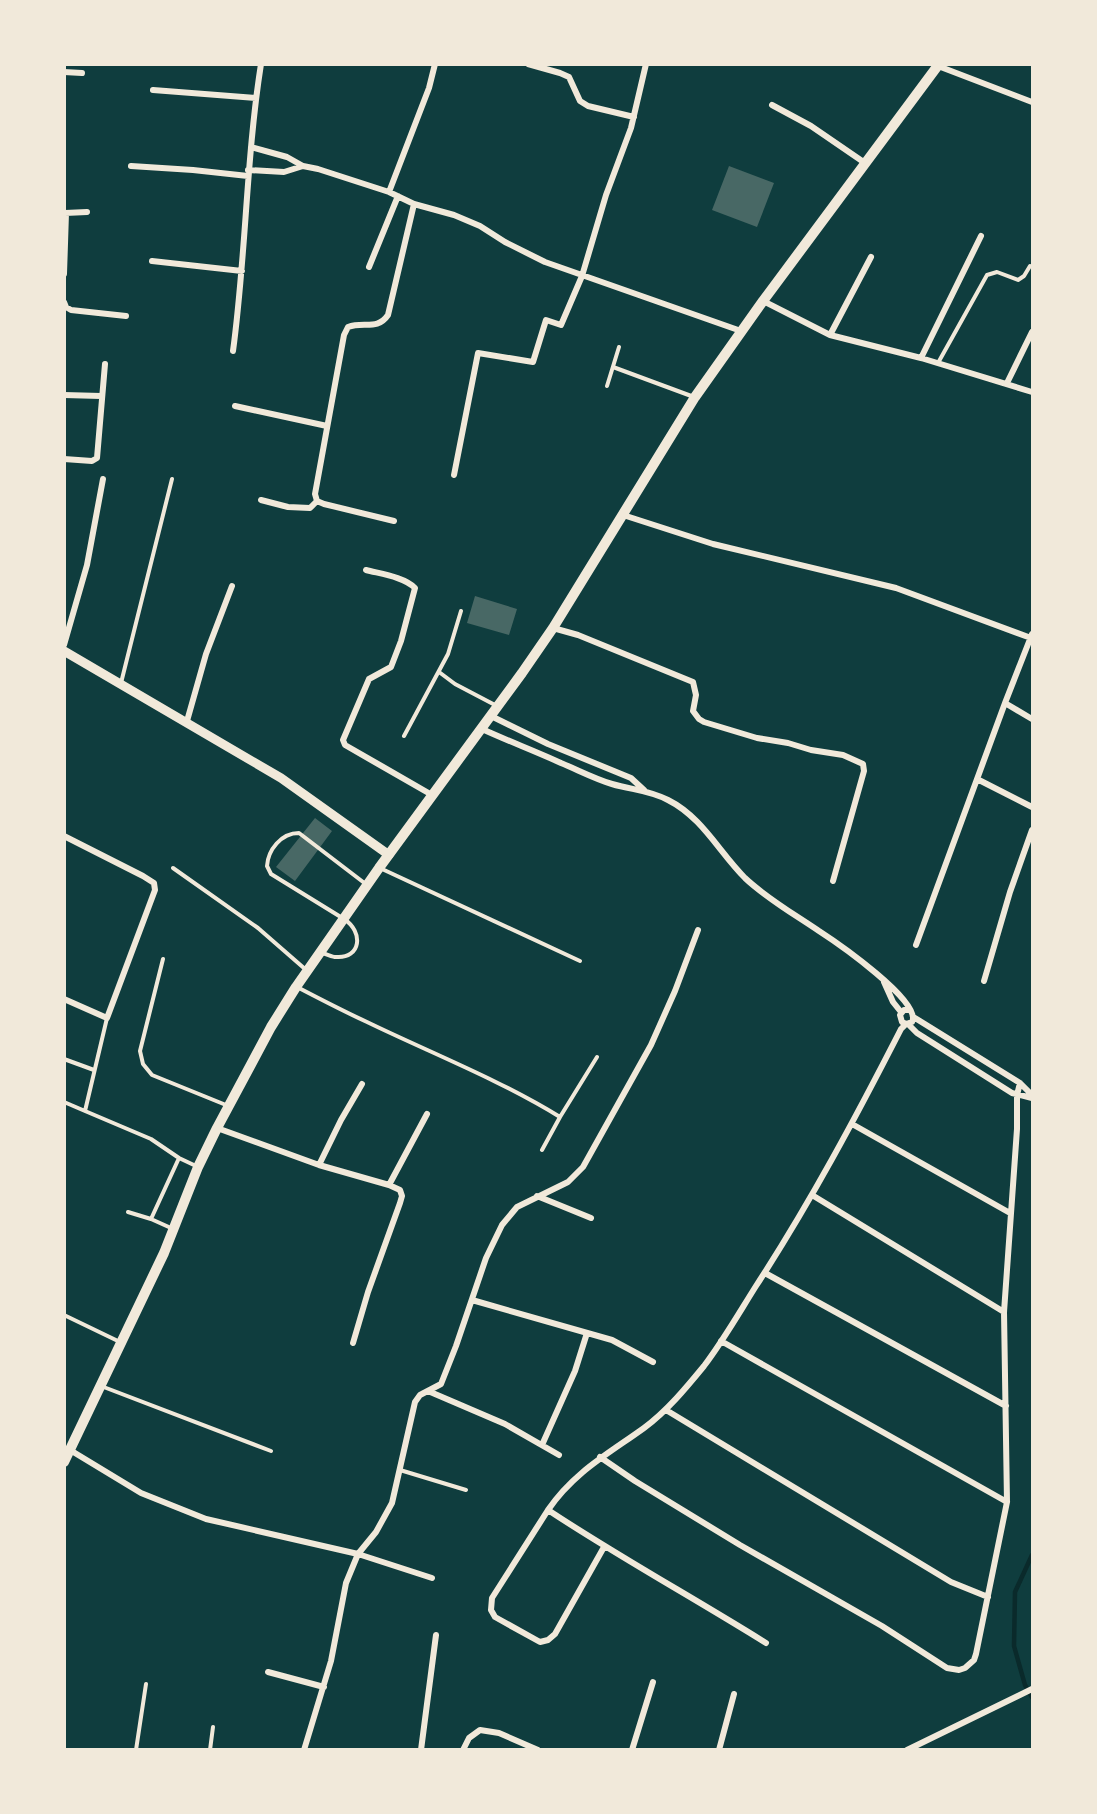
<svg xmlns="http://www.w3.org/2000/svg" width="1097" height="1814" viewBox="0 0 1097 1814" font-family="Karla,sans-serif">
<style>
.lines{fill:none;stroke-linecap:round;stroke-linejoin:round}
.stream{stroke:#0a2a2b;stroke-width:4.5}
.building{fill:#486865}
.service{stroke:#f1e9da;stroke-width:4}
.minor{stroke:#f1e9da;stroke-width:6}
.tertiary{stroke:#f1e9da;stroke-width:9}
.secondary{stroke:#f1e9da;stroke-width:10}
</style>
<rect width="100%" height="100%" fill="#0f3d3e"/>
<g class="lines">
<path class="stream" d="M1032,1555L1015,1592L1014,1646L1025,1685L1032,1697"/>
</g>
<path class="building" d="M729,166L774,183L757,227L712,210Z
M475,596L517,609L509,635L467,623Z
M315,818L332,831L295,881L276,867Z"/>
<g class="lines">
<path class="service" d="M938,363L987,275L997,272L1018,280L1024,276L1030,266
M613,367L694,397
M607,386L619,347
M439,672L455,684L495,705
M121,683L172,479
M404,736L448,654L461,611
M173,868L258,928L305,969
M382,869L580,961
M322,953C327,954 332,957 336,957C361,959 364,932 344,919L271,874L267,866C268,850 281,833 299,833L367,885
M163,959L140,1051L143,1064L152,1075L226,1105
M297,987C320,999 343,1011 367,1022C431,1053 498,1079 560,1117
M107,1018L85,1111L151,1139L179,1158L196,1166
M64,1059L94,1070
M64,1102L85,1111
M542,1150L560,1117L597,1057
M128,1212L151,1219
M171,1228L151,1219L179,1158
M64,1315L120,1342
M101,1386L271,1451
M400,1470L466,1490
M136,1750L146,1684
M210,1750L213,1727"/>
<path class="minor" d="M528,64L560,73L569,77L580,101L588,106L634,117
M938,66L1032,102
M64,72L82,73
M153,90L256,98
M772,105L811,126L865,163
M251,147L287,157L303,166L318,169L389,192L414,204L454,215L480,226L505,242L545,262L741,331
M131,166L193,170L248,176
M248,170L284,172L303,166
M389,192L429,88L435,64
M65,213L87,212
M152,261L242,271
M369,267L398,196
M64,274L66,213
M763,301L830,335L921,358L1032,392
M64,302L66,307L71,310L126,316
M830,335L871,257
M233,351C246,256 246,159 261,64
M921,358L981,236
M1007,383L1032,332
M64,395L101,396
M235,406L327,426
M64,459L92,461L97,458L105,364
M454,475L478,353L533,362L546,320L561,325L582,276L606,195L631,128L646,64
M261,500L288,507L310,508L317,501
M623,515L713,544L896,588L1031,638
M394,521L324,504L317,501L315,494L344,335L348,327C364,321 377,331 388,315L414,204
M366,570C381,574 404,577 415,588L401,641L391,667L369,679L343,740L345,745L432,795
M553,628L578,635L693,682L696,695L693,711L699,719L704,722L757,738L788,743L811,750L843,755L863,764L864,771L833,881
M64,645L87,565L103,479
M1005,703L1032,719
M491,716L548,744L631,778L644,790
M187,721L206,654L232,586
M482,729C508,741 535,751 561,763C578,770 595,779 612,784C632,790 649,790 668,800C702,817 719,852 745,878C766,898 794,914 819,931C836,942 923,1002 912,1022L906,1024L902,1022L900,1015L904,1010H910
M977,779L1032,807
M64,836L143,876L154,883L155,890L107,1018L64,999
M916,945L1005,703L1032,634
M984,981L1010,892L1032,830
M884,982L893,1002L901,1012
M915,1018L1020,1083L1032,1095
M908,1024L917,1033L1012,1093L1032,1098
M852,1124L1010,1213
M217,1128L319,1165L389,1185L400,1190L402,1196L400,1203L368,1292L353,1343
M319,1165L341,1120L362,1084
M389,1185L427,1114
M812,1195L1004,1312
M537,1196L591,1218
M765,1273L1006,1406
M472,1300L612,1340L653,1362
M721,1341L1007,1502
M428,1391L505,1424L559,1455
M666,1410L951,1582L988,1597
M542,1445L575,1371L587,1333
M70,1450L141,1493L206,1519L358,1554L432,1578
M600,1457L635,1481L740,1545L882,1626L947,1668L959,1670L965,1668L974,1660L976,1654L1007,1502L1004,1312L1017,1129V1095L1020,1083
M548,1510L492,1598L491,1610L495,1617L540,1642L548,1640L555,1634L604,1547
M766,1643C694,1598 619,1557 548,1510C574,1472 608,1454 644,1428C667,1411 686,1388 704,1366C723,1341 739,1313 756,1286C810,1203 856,1117 901,1029L906,1024
M268,1672L324,1687
M304,1750L331,1661L346,1583L358,1554L376,1532L392,1503L415,1402L420,1395L441,1384L456,1346L486,1258L502,1225L517,1207L568,1182L583,1167L651,1045L675,991L698,930
M421,1750L436,1635
M463,1750L469,1738L480,1730L499,1733L538,1750
M632,1750L653,1682
M719,1750L734,1694
M907,1750L1032,1689"/>
<path class="tertiary" d="M64,651L281,778L389,855"/>
<path class="secondary" d="M64,1462L164,1253L198,1167L217,1128L271,1027L296,987L379,868L522,673L553,628L695,397L763,301L939,64"/>
</g>
<rect width="1097" height="1814" fill="none" stroke="#f1e9da" stroke-width="132"/>
</svg>
